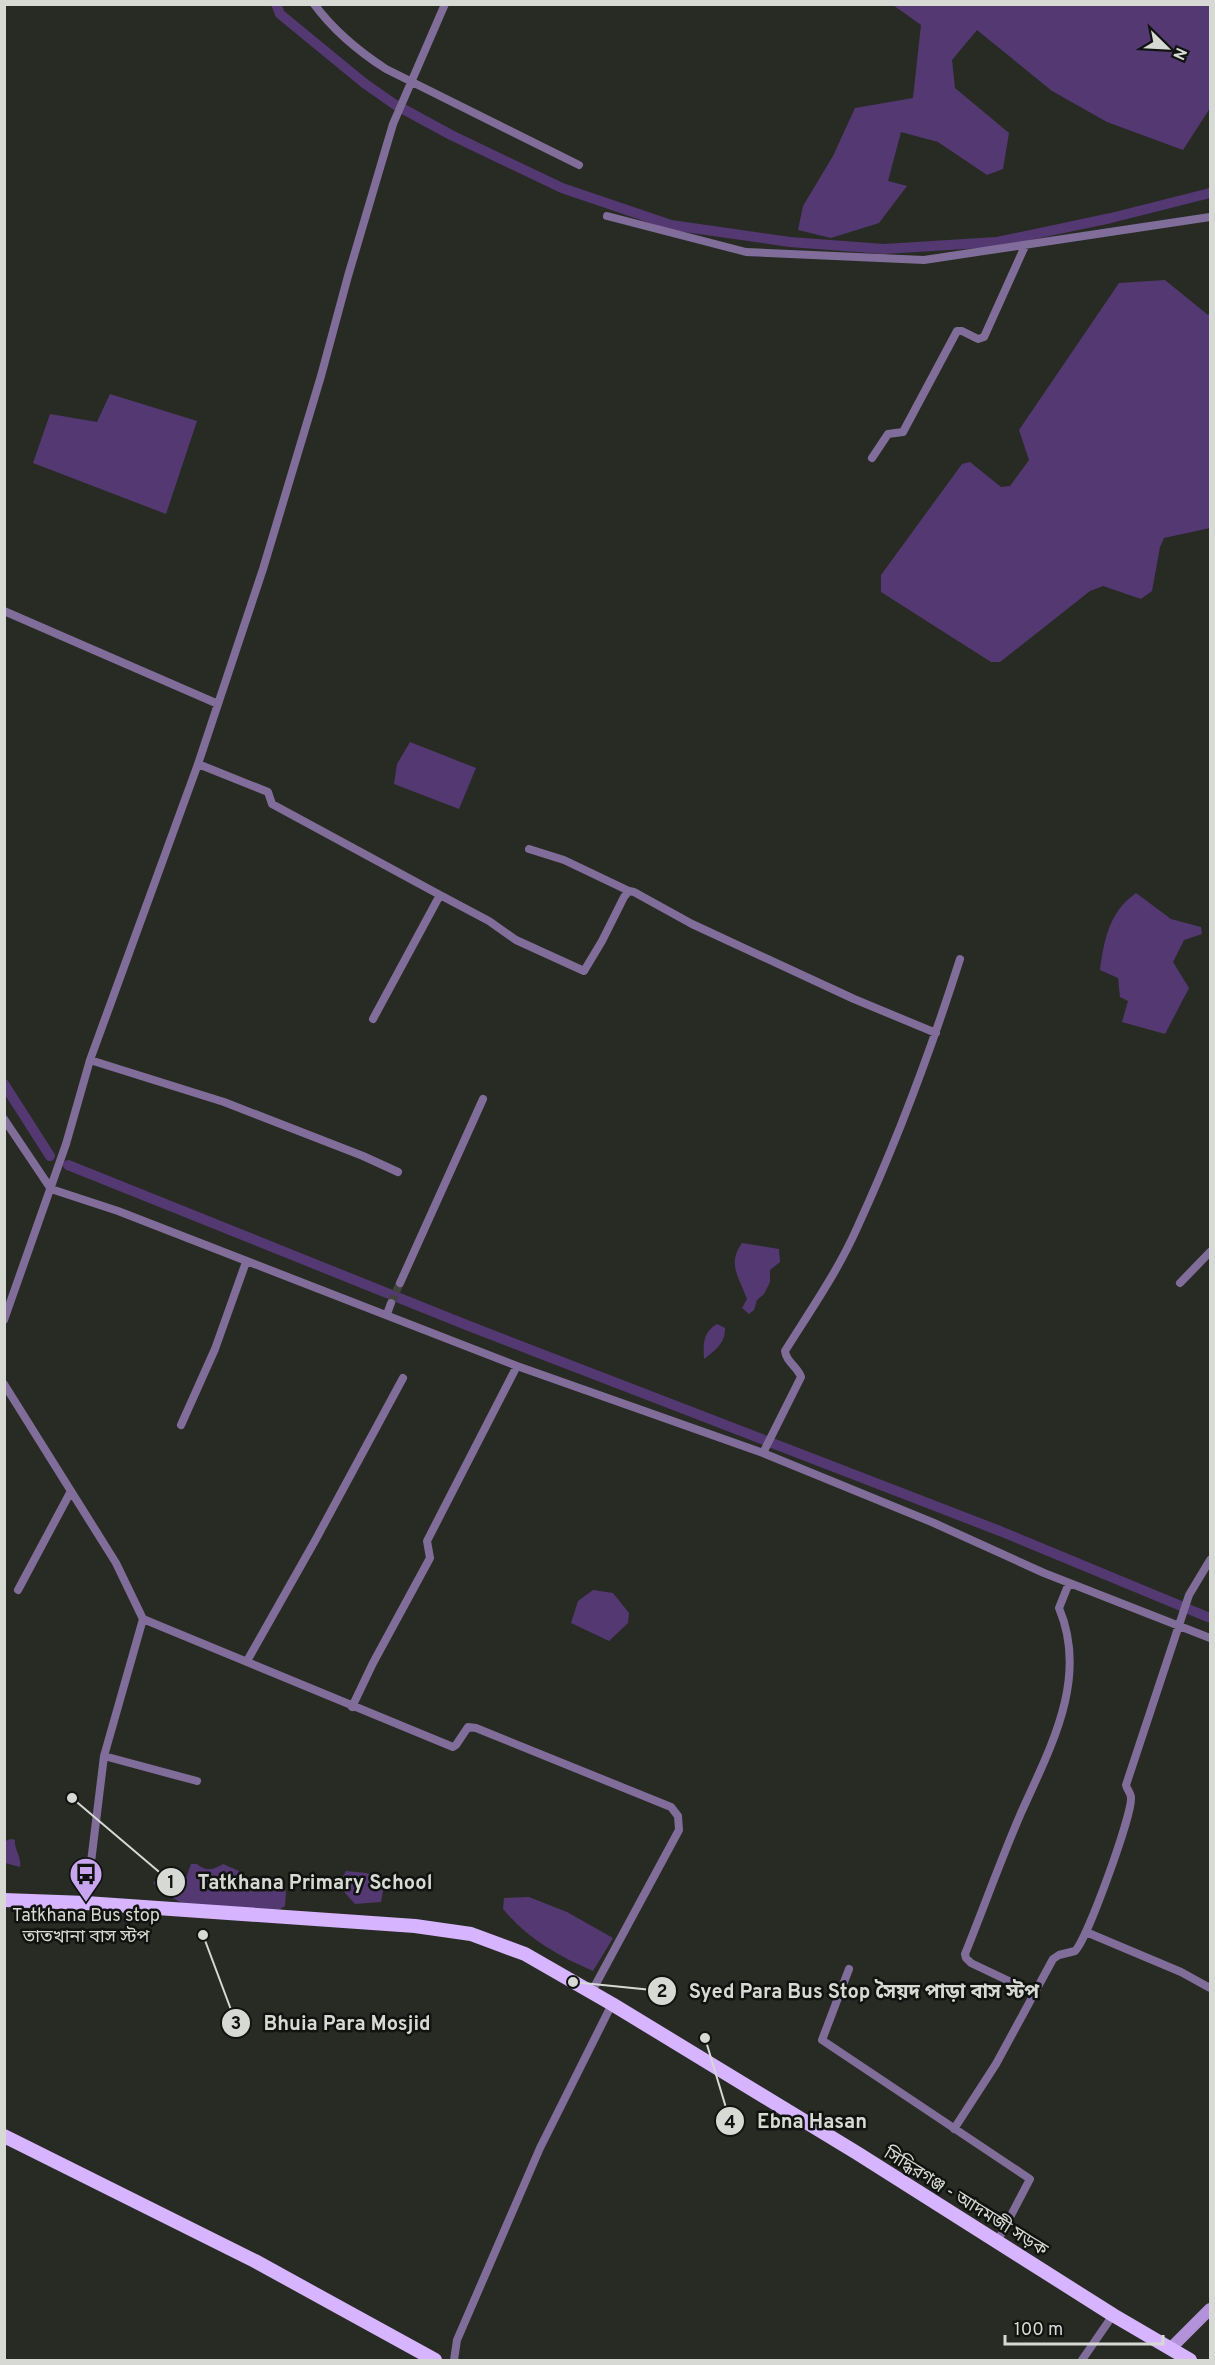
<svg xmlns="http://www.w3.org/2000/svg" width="1215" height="2365" viewBox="0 0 1215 2365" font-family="Overpass,'Noto Sans Bengali',sans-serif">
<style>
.water{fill:#543872}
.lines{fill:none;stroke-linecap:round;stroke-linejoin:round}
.canal{stroke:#543872;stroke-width:10}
.street-tunnel{stroke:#42453e;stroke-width:8;stroke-dasharray:8 4;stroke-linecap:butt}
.street{stroke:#816d9a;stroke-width:8}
.secondary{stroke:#b392da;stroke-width:12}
.primary{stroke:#d6b4ff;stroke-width:14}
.labels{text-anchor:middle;stroke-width:5;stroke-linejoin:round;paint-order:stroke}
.poi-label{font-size:18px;fill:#d6d9d4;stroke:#111310}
.street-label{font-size:18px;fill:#d6d9d4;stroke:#111310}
.leader{fill:none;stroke:#d6d9d4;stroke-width:2}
.callout-dot{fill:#d6d9d4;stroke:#111310;stroke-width:2}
.mark-label{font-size:18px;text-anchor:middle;font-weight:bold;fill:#111}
.callout-label{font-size:20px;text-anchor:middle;font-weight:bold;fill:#d6d9d4;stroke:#111310;stroke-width:5;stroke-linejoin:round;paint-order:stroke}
</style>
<rect width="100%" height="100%" fill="#282b24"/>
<path class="water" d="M893,5H1210V108L1183,150L1107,122L1052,91L977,30L952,60L955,88L1009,133L1003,169L987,175L938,142L901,132L888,181L907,186L879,223L831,238L798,230L803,206L833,156L855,108L913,98L921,25Z
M1165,280L1208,315L1210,313V528L1164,538L1160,547L1152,591L1141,599L1103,586L1090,591L1000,662H991L881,592V575L962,464L970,462L1001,487L1010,486L1029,460L1019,430L1119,283Z
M110,394L197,421L166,514L33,463L50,414L97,422Z
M410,742L476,768L459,809L394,784L397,764Z
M1136,893L1171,919L1201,927L1202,934L1184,940L1173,962L1189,988L1165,1034L1122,1022L1128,1001L1120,997L1118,978L1100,970C1104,940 1109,912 1136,893Z
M742,1243L779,1249L780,1262L770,1270V1282L764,1294L757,1300L754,1310L749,1314L742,1308L747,1299C739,1277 727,1264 742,1243Z
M717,1324L725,1328C726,1342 715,1351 704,1359C703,1344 703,1332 717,1324Z
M593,1590L613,1593L629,1613L628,1623L609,1641L571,1623L578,1601Z
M11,1839L15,1840C14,1850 22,1857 20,1867L5,1863V1841Z
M191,1864H197C206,1872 213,1870 223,1864L239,1871L238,1882L251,1884H283L286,1892L285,1906L270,1915L185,1905L164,1893L153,1883L160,1876H169L185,1881Z
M346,1871L366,1873L385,1880L381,1902L355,1904L345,1893L341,1880Z
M529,1897L567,1912L613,1938L593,1971C558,1956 527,1938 503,1909L504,1898Z"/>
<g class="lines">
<path class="canal" d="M276,4L280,14L364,83L394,104L451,135L562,188L671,225L790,242L884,249L997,242L1111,218L1210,193
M4,1084L50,1156
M68,1165L469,1326L1000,1531L1210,1618"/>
<path class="street-tunnel" d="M391,1303L400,1283"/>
<path class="street" d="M314,4C334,31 358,51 386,69L579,165
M607,216L746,252L924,260L1210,217
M872,458L888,434L903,432L957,331H962L978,339L984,337L1025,246
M4,611L218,704
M198,764L268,792L272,804L440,895L373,1019
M529,849L564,860L629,891
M440,895L489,921L516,940L584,971L602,941L624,897L629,891L634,892L692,924L854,999L936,1033
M90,1060L224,1102L363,1156L398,1172
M4,1119L51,1189L118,1211L517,1366L763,1453L934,1523L1044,1573L1210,1638
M400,1283L483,1099
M1180,1283L1210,1252
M387,1314L391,1303
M4,1320L66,1144L90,1060L198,764L263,569L321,376L348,276L393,124L445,4
M4,1384L116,1563L143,1619L104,1756L86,1903
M181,1425L215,1349L246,1262
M763,1453L801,1377C798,1367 786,1362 785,1351C810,1311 838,1271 857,1228C897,1141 931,1050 960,959
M18,1590L71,1491
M143,1619L453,1747L456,1745L468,1727L476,1728L671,1807L678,1816L679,1830L591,1993
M247,1661L316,1539L403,1378
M352,1707L373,1663L430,1558L427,1541L517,1366
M104,1756L197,1781
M1086,1932L1181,1972L1210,1988
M849,1969L822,2040L1030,2179L997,2242
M1034,1993L971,1963L966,1958L965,1954C984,1907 1001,1859 1021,1813C1050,1748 1089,1679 1059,1608L1069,1583
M954,2129L996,2064L1053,1959L1059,1955L1075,1951C1087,1940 1132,1815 1131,1798C1131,1793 1127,1790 1126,1785L1189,1595L1210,1560
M454,2360L457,2340L540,2148L612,2004
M1082,2360L1113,2315"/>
<path class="secondary" d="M1171,2348L1210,2309"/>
<path class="primary" d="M4,1900L86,1903L415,1926L471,1934L525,1954L612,2004L857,2153L1113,2315L1190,2360
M4,2136L255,2261L435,2360"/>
</g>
<defs>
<g id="bus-pin" transform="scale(1.725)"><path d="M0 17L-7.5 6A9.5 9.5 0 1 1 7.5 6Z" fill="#c7a6ef" stroke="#111310"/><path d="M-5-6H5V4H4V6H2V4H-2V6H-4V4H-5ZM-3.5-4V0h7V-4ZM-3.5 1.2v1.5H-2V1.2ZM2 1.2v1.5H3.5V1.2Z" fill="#111"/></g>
</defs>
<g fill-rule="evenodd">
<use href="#bus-pin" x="86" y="1874"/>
</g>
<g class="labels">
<g class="poi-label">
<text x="86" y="1921">Tatkhana Bus stop<tspan x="86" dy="21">তাতখানা বাস স্টপ</tspan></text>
</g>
<g class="street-label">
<text transform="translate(966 2201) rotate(32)" y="6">সিদ্ধিরগঞ্জ - আদমজী সড়ক</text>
</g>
</g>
<path class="leader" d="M72 1798L171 1882M573 1982L662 1991M203 1935L236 2023M705 2038L730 2121"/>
<g class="callout-dot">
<circle cx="72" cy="1798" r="6"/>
<circle cx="573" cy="1982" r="6"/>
<circle cx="203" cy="1935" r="6"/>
<circle cx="705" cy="2038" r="6"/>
<circle cx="171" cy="1882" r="15"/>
<circle cx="662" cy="1991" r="15"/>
<circle cx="236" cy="2023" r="15"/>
<circle cx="730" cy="2121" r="15"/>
</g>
<g class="mark-label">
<text x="171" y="1888">1</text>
<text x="662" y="1997">2</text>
<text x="236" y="2029">3</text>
<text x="730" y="2128">4</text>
</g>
<g class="callout-label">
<text x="315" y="1889">Tatkhana Primary School</text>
<text x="864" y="1998">Syed Para Bus Stop সৈয়দ পাড়া বাস স্টপ</text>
<text x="347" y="2030">Bhuia Para Mosjid</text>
<text x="812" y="2128">Ebna Hasan</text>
</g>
<rect width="1215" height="2365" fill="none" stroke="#d6d9d4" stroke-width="12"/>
<g transform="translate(1167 48) rotate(114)" stroke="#111310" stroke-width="4.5" paint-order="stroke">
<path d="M0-4.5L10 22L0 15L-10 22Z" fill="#d6d9d4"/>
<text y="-9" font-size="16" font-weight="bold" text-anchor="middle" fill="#d6d9d4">N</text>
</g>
<path d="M1005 2335v9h158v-9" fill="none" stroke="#d6d9d4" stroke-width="3"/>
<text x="1014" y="2335" font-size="18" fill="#d6d9d4" stroke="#111310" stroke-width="4.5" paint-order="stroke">100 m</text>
</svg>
